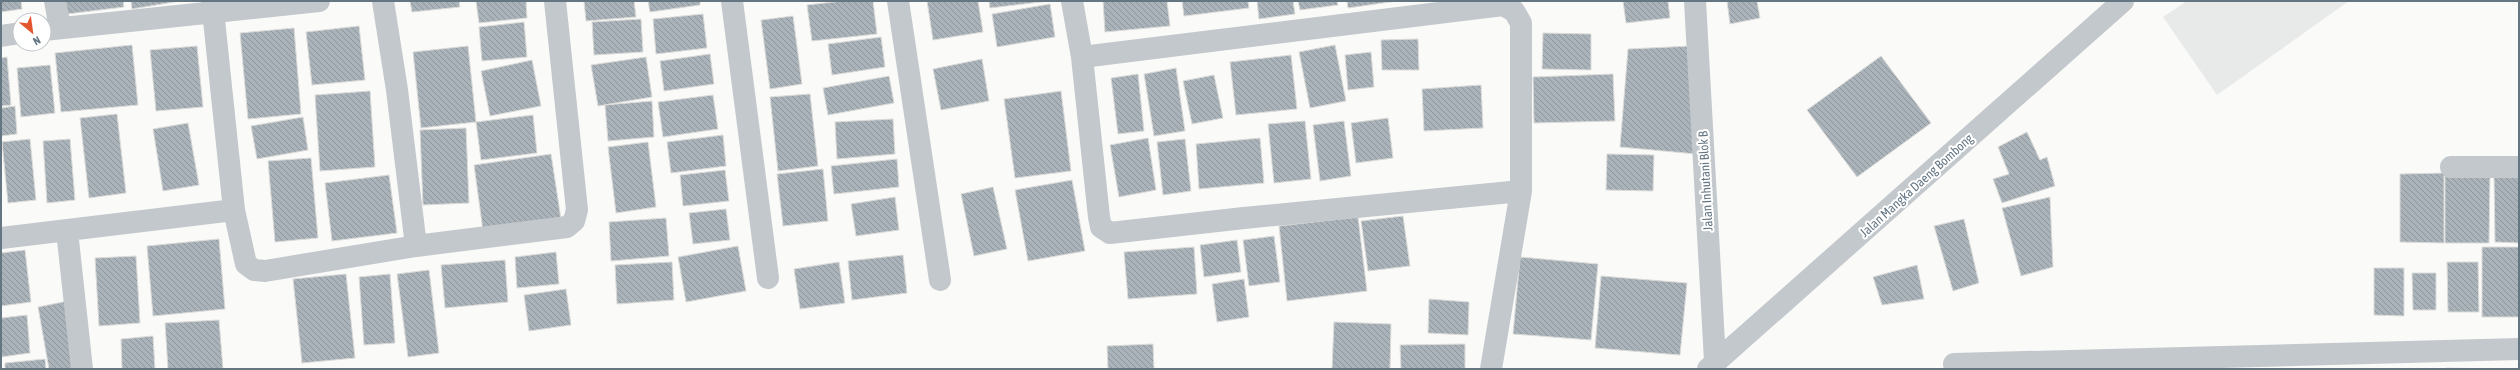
<svg xmlns="http://www.w3.org/2000/svg" width="2520" height="370" viewBox="0 0 2520 370" font-family="'Asap Condensed',sans-serif">
<style>
.built{fill:#e8e9e9}
.building{fill:url(#building-back-hatch);stroke:#dcdcda}
.lines{fill:none;stroke-linecap:round;stroke-linejoin:round}
.minor{stroke:#c3c8cc;stroke-width:22}
.labels{text-anchor:middle;stroke-width:4;stroke-linejoin:round;paint-order:stroke}
.street-label{font-size:13px;fill:#657683;stroke:#fff}
</style>
<defs>
<pattern id="building-back-hatch" width="6" height="6" patternUnits="userSpaceOnUse"><rect width="6" height="6" fill="#aab3b9"/><path d="M-1 5l2 2M0 0l6 6M5-1l2 2" fill="none" stroke="#8e969c"/></pattern>
</defs>
<rect width="100%" height="100%" fill="#fafaf8"/>
<path class="built" d="M2187,1H2349L2217,95L2163,17Z"/>
<path class="building" d="M1,1H21L22,9L1,12Z
M65,1H123L124,7L67,14Z
M131,1H180L132,9Z
M410,1H459L460,7L412,12Z
M476,1H526L527,18L479,23Z
M584,1H634L636,17L586,21Z
M648,1H700V5L650,12Z
M843,1H873L877,34L812,41L807,5Z
M927,1H978L983,32L933,40Z
M989,1H1049L990,8Z
M1103,1H1167L1170,26L1105,32Z
M1182,1H1248L1249,8L1184,16Z
M1257,1H1293L1295,14L1259,19Z
M1298,1H1337L1338,5L1300,10Z
M1347,1H1397L1348,8Z
M1623,1H1668L1670,18L1626,23Z
M1727,1H1757L1760,18L1730,24Z
M1050,4L1055,37L997,47L992,14Z
M703,14L707,48L656,54L653,19Z
M793,16L802,84L770,89L761,20Z
M641,19L643,52L594,55L592,22Z
M524,22L527,57L482,61L479,27Z
M359,26L365,80L312,85L306,32Z
M294,28L301,114L248,119L240,33Z
M1543,33L1591,34V70L1542,69Z
M881,37L885,67L832,75L828,44Z
M1418,39L1419,70H1382L1381,40Z
M132,45L138,105L61,112L55,53Z
M1335,45L1346,101L1310,108L1299,52Z
M197,46L203,107L156,111L150,50Z
M468,46L476,122L421,128L413,52Z
M1691,46L1696,154L1620,147L1628,49Z
M1371,52L1374,87L1348,90L1345,55Z
M710,54L714,84L664,91L660,61Z
M1291,55L1297,109L1236,115L1230,62Z
M1881,56L1931,123L1857,177L1807,110Z
M7,57L11,105L1,106V58Z
M646,57L652,97L598,106L591,65Z
M982,59L989,101L941,110L933,69Z
M532,60L541,106L490,116L481,71Z
M50,65L55,113L21,117L17,68Z
M1176,68L1185,131L1154,136L1144,74Z
M1138,74L1144,131L1118,134L1111,78Z
M1613,74L1615,121L1534,123L1533,77Z
M1214,75L1223,118L1192,124L1183,81Z
M889,76L894,103L828,115L823,88Z
M1481,85L1483,128L1424,131L1422,89Z
M370,91L375,167L320,171L315,95Z
M1061,91L1071,171L1015,178L1004,99Z
M810,94L818,166L778,171L770,97Z
M713,95L718,129L663,137L658,102Z
M652,101L654,137L608,141L605,105Z
M15,106L17,134L1,136V108Z
M117,114L126,193L89,198L80,118Z
M533,115L537,153L481,160L476,122Z
M303,117L308,150L257,159L251,126Z
M1388,118L1393,158L1356,163L1351,123Z
M893,119L895,154L837,159L835,122Z
M1305,121L1311,179L1274,183L1268,124Z
M1344,121L1351,176L1320,181L1313,125Z
M188,123L199,185L163,191L153,129Z
M466,128L469,203L423,205L420,130Z
M2027,132L2040,160L2047,157L2055,186L2002,203L1993,179L2009,174L1998,147Z
M723,135L726,166L671,173L667,142Z
M1148,138L1156,190L1119,197L1110,145Z
M1260,138L1264,183L1199,189L1196,144Z
M30,139L36,200L8,203L2,142Z
M70,139L75,200L47,203L43,141Z
M1185,139L1191,191L1163,195L1157,142Z
M648,142L656,207L616,213L608,147Z
M551,154L561,219L483,231L474,165Z
M1607,154L1654,155L1653,191L1606,190Z
M311,158L318,238L275,242L268,161Z
M897,159L899,187L834,194L831,166Z
M823,169L828,221L783,226L777,174Z
M725,170L729,201L683,206L680,175Z
M2444,173V243L2400,242V174Z
M2445,173H2490L2489,243H2445Z
M389,175L397,233L332,241L325,183Z
M2494,177H2519V243L2495,242Z
M1072,180L1085,251L1028,261L1015,190Z
M993,187L1007,249L974,256L961,194Z
M895,197L899,230L856,236L851,204Z
M2050,197L2053,267L2021,276L2002,208Z
M726,209L730,240L693,244L689,213Z
M1403,216L1410,266L1368,271L1361,221Z
M1358,217L1367,291L1287,301L1279,226Z
M666,218L669,256L611,261L609,222Z
M1964,219L1979,283L1953,291L1934,226Z
M1274,236L1280,282L1249,286L1243,240Z
M219,239L225,309L153,316L147,246Z
M1237,240L1241,272L1204,277L1200,245Z
M738,246L746,291L686,302L678,257Z
M1194,247L1197,294L1128,299L1124,252Z
M2482,247H2519V317H2482Z
M25,250L31,302L1,306V253Z
M556,252L559,284L517,288L515,257Z
M903,255L907,293L852,300L848,261Z
M136,256L140,323L99,326L95,258Z
M1520,257L1598,264L1591,340L1513,334Z
M505,260L508,302L445,308L441,265Z
M672,262L674,300L617,304L615,265Z
M839,262L845,303L800,309L794,269Z
M2447,262H2478L2479,312H2448Z
M1917,265L1924,299L1882,305L1873,277Z
M2374,268H2404V316L2374,315Z
M429,270L439,353L408,357L397,274Z
M2412,273H2436V310H2413Z
M346,274L355,358L302,363L293,279Z
M390,274L395,343L364,345L359,277Z
M1601,276L1687,283L1680,355L1595,348Z
M1244,279L1249,317L1217,322L1212,284Z
M566,289L571,325L529,331L524,295Z
M1429,299L1469,302L1468,335L1428,333Z
M68,301L81,369H49L38,307Z
M27,315L30,353L1,357V318Z
M219,320L223,369H168L165,323Z
M1334,322L1391,324L1390,369H1332Z
M153,336L155,369H122L121,339Z
M1153,344L1154,369H1108L1107,346Z
M1465,344V369H1401L1400,345Z
M45,359L46,369H5V363Z
M2446,368L2491,369H2446Z"/>
<g class="lines">
<path class="minor" d="M55,1L60,28
M212,1L234,210L246,264L254,270L265,271L416,246L567,227L574,221L577,210L555,1
M383,1L397,90L416,246
M732,1L768,278
M898,1L940,280
M1072,1L1082,57L1503,5L1514,11L1521,23V191L1491,369
M1695,1L1715,361
M44,30L319,1
M1,36L20,33
M1082,57L1099,217L1101,227L1110,233L1244,218L1521,191
M2451,167H2519
M67,231L82,369
M1,238L234,210
M1708,369L2123,1
M1955,369L1954,364L2519,349"/>
</g>
<g class="labels">
<g class="street-label">
<text transform="translate(1705 181) rotate(-93)" y="5">Jalan Inhutani Blok B</text>
<text transform="translate(1916 185) rotate(-42)" y="5">Jalan Mangka Daeng Bombong</text>
</g>
</g>
<rect width="2520" height="370" fill="none" stroke="#657683" stroke-width="4"/>
<g transform="translate(32 32) rotate(151)"><circle r="19" fill="#ffffff" stroke="#c1c8cd"/>
<path d="M0-3L7 15L0 10L-7 15Z" fill="#e4572e"/>
<text y="-6" font-size="11" font-weight="bold" text-anchor="middle" fill="#657683">N</text>
</g>
</svg>
